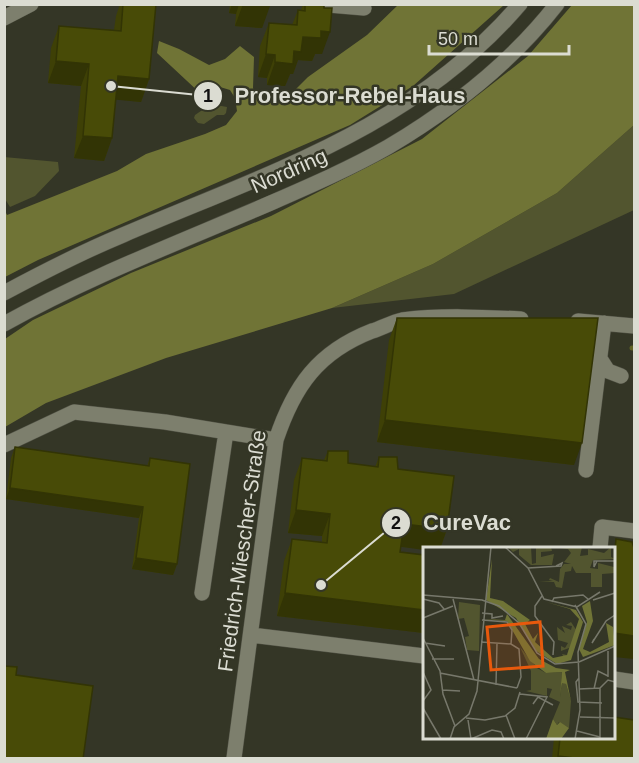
<svg xmlns="http://www.w3.org/2000/svg" width="639" height="763" viewBox="0 0 639 763" font-family="Arial,sans-serif">
<style>
.green{fill:#52552f}
.forest{fill:#707436}
.lines{fill:none;stroke-linecap:round;stroke-linejoin:round}
.stream{stroke:#5f6225;stroke-width:5}
.minor-casing{stroke:#515245;stroke-width:16}
.minor{stroke:#7d7f6d;stroke-width:15}
.wall{fill:#3e4006}
.shaded-wall{fill:#323405}
.building{fill:#484b07;stroke:#323405;stroke-width:1.5}
.labels{text-anchor:middle;stroke-width:5;stroke-linejoin:round;paint-order:stroke}
.street-label{font-size:21px;fill:#dbdcd2;stroke:#343626}
.inset-road{fill:none;stroke:#77786b;stroke-width:1.5}
.view{fill:#e8590c;fill-opacity:0.15;stroke:#e8590c;stroke-width:3}
.inset-edge{fill:none;stroke:#dbdcd2;stroke-width:3}
.leader{fill:none;stroke:#dbdcd2;stroke-width:2}
.callout-dot{fill:#dbdcd2;stroke:#343626;stroke-width:2}
.mark-label{font-size:18px;text-anchor:middle;font-weight:bold;fill:#111}
.callout-label{font-size:22px;text-anchor:middle;font-weight:bold;fill:#dbdcd2;stroke:#343626;stroke-width:5;stroke-linejoin:round;paint-order:stroke}
</style>
<rect width="100%" height="100%" fill="#343626"/>
<path class="green" d="M211,104L227,107L226,113L224,115H217L204,124L198,123L194,118L195,115Z
M634,125V210L454,294L332,308L433,264L557,193Z
M4,157L58,162L59,171L35,196L10,207L5,199Z"/>
<path class="forest" d="M398,5H504L413,86L350,125L38,260L5,277V211L7,215L117,171L146,154L205,134L226,125L237,111L235,98L230,90L220,87L207,94H201L157,53L159,41L179,49L209,65L225,59L240,46L254,57L253,88L259,103L290,95L308,77L367,35Z
M572,5H634V125L557,193L433,264L332,308L166,358L46,403L5,427V339L33,320L131,273L271,216L422,139L528,56Z"/>
<g class="lines">
<path class="stream" d="M632,348H634"/>
<g class="minor-casing">
<path id="minor" d="M317,4L364,8
M4,18L31,4
M4,293C43,272 82,252 123,235C267,173 414,128 520,4
M578,321L634,326
M4,324C90,276 183,241 273,202C312,185 351,168 388,147C452,109 511,63 557,4
M599,357L608,371L621,376
M4,445L74,412L165,422L276,440
M586,470L604,323
M600,548L602,527L634,531
M202,593L226,432
M251,635L424,656
M614,679L634,682
M234,758L276,440C294,386 318,352 372,331C382,328 392,322 402,320C441,315 482,317 521,319"/>
</g>
<use href="#minor" class="minor"/>
</g>
<path class="wall" d="M120,4H156L149,79L141,102L116,99L112,138L104,161L74,158L81,86L48,83L51,48L59,26L114,30L116,16Z
M230,4H270L262,28L235,26L236,14L229,13Z
M303,4H324L322,54H315L312,61L298,60L293,74H290L285,86L267,85V78L258,77L260,46L269,23L292,25L298,10H301Z
M397,318L574,465L377,442L389,340Z
M15,447L147,466L150,458L177,564L173,575L132,569L139,518L6,499L11,458Z
M328,451L348,463L375,467L379,457L398,469L447,529L440,549L401,547L400,552L424,555V633L277,616L284,561L292,539L322,542V536L288,533L294,480L302,458L324,460Z
M554,738H614L634,759H552Z"/>
<path class="shaded-wall" d="M232,4H239L236,14L229,13Z
M243,4L270,6L262,28L235,26Z
M321,31L330,32L322,54H315L312,61L298,60L293,74H290L285,86L267,85L275,62L303,37Z
M266,54L275,55L267,78L258,77Z
M56,61L89,64L81,86L48,83Z
M118,76L149,79L141,102L109,99Z
M83,136L112,138L104,161L74,158Z
M385,420L582,443L574,465L377,442Z
M10,488L143,507L139,518L6,499Z
M296,510L330,514L322,536L288,533Z
M404,524L447,529L440,549H424V550L396,546Z
M136,558L177,564L173,575L132,569Z
M285,593L424,610V633L277,616Z
M614,633L634,636V659L614,657Z
M558,756L583,759H557Z"/>
<path class="building" d="M123,4H156L149,79L118,76L112,138L83,136L89,64L56,61L59,26L121,31Z
M305,4H324V8H332L330,32L321,31V38L303,37L301,52L294,51L293,64L275,62V55L266,54L269,23L297,25L298,10L305,11Z
M397,318H598L582,443L385,420Z
M15,447L149,466L150,458L190,464L177,564L136,558L143,507L10,488Z
M328,451H348V463L378,467L379,457H397L398,469L454,476L447,529L404,524L400,552L424,555V610L285,593L292,539L327,543L330,514L296,510L302,458L327,461Z
M616,539L632,542L634,548V636L614,633V560Z
M4,666L17,667L16,675L93,686L83,759H4Z
M614,717L634,720V759H583L558,756L560,738H614Z"/>
<g class="labels">
<g class="street-label">
<text transform="translate(289 171) rotate(-24)" y="7">Nordring</text>
<text transform="translate(242 551) rotate(-82)" y="7">Friedrich-Miescher-Straße</text>
</g>
</g>
<g transform="translate(423 547)">
<rect width="192" height="192" fill="#343626"/>
<path d="M85,0H108L109,17L113,16V0H128L129,4L118,5V10L131,7L129,18H108L96,8V2L90,5ZM130,0H159L157,9L165,8V2L181,6L188,0V10L192,12L170,13L167,21L175,22V16L191,20L192,16V26L179,27V40H168V26H153L149,19L148,24L142,25L139,41L133,40L131,35H116L130,34L126,33L127,31L136,35L137,22L141,17H148L141,15L148,6L145,2ZM36,55L57,58L56,104L44,103L42,90L46,89L41,71L35,72ZM148,75L154,84L147,104L141,111L139,107L144,108L146,101L138,104V99L142,101L145,96L135,93L134,80L142,86L139,79L148,83L149,79L143,78ZM97,100L114,121L123,126L139,125L137,150L139,135L143,137L148,154L146,181L136,175L134,178L130,172L137,155L126,150L129,142L124,141V149L103,144L108,143V124Z" fill="#52552f"/>
<path d="M69,12L67,51L80,54L107,73L102,77L110,92L115,86L112,95L130,111L144,108L156,72L147,62L123,55L153,63L160,75L148,113L134,117L113,104L93,71L63,53ZM167,54L170,74L160,102L167,105L186,95L183,76L190,80L192,98L160,110L156,102L164,75L159,59ZM84,67L116,112L133,121L147,123L142,125L148,154L143,137L139,136L137,148L139,125L123,126L107,114L84,74L60,72L82,73ZM130,172L134,178L137,175L146,181L138,192H123Z" fill="#707436"/>
<path class="inset-road" d="M82,0L105,21L121,52L154,60L177,45M174,14L171,20V14H192M105,21L138,19L139,16L133,19M0,48L59,53L76,59L96,76L114,106L132,117L156,115L192,99M119,49L112,59V69L131,95L130,108M0,52L16,56L21,62M30,52L51,133M170,53L192,46M129,55L131,51L160,48L165,52M59,66L69,67V71L80,69M0,71L30,59M59,73L84,75L89,83L88,97M0,91L17,124L20,147L32,179M171,92L169,96L183,74L192,68M58,95L88,97L96,102L98,130L94,141M2,96L22,99M9,112H31M0,125L8,143L0,154M17,126L94,141M185,130V104M156,131L153,135L155,155L179,156M73,138L74,96M156,142L177,141L185,133L192,135M171,142L175,124L185,129M19,143L37,144M97,147L124,150L103,192M110,157L115,150L130,158M0,161L18,192M83,168L92,192M157,170L192,171M43,171L62,173L82,169L92,161L97,145M45,173L48,192M154,184L177,190M27,192L31,180L46,167L54,144L68,0M48,192L69,183L78,185L81,192M152,192L157,163L155,105L163,77L152,58M177,192V141"/>
<path class="view" d="M117,75L120,119L68,123L64,80Z"/>
<rect width="192" height="192" class="inset-edge"/>
</g>
<path class="leader" d="M111 86L208 96M321 585L396 523"/>
<g class="callout-dot">
<circle cx="111" cy="86" r="6"/>
<circle cx="321" cy="585" r="6"/>
<circle cx="208" cy="96" r="15"/>
<circle cx="396" cy="523" r="15"/>
</g>
<g class="mark-label">
<text x="208" y="102">1</text>
<text x="396" y="529">2</text>
</g>
<g class="callout-label">
<text x="350" y="103">Professor-Rebel-Haus</text>
<text x="467" y="530">CureVac</text>
</g>
<rect width="639" height="763" fill="none" stroke="#dbdcd2" stroke-width="12"/>
<path d="M429 45v9h140v-9" fill="none" stroke="#dbdcd2" stroke-width="3"/>
<text x="438" y="45" font-size="18" fill="#dbdcd2" stroke="#343626" stroke-width="4.5" paint-order="stroke">50 m</text>
</svg>
